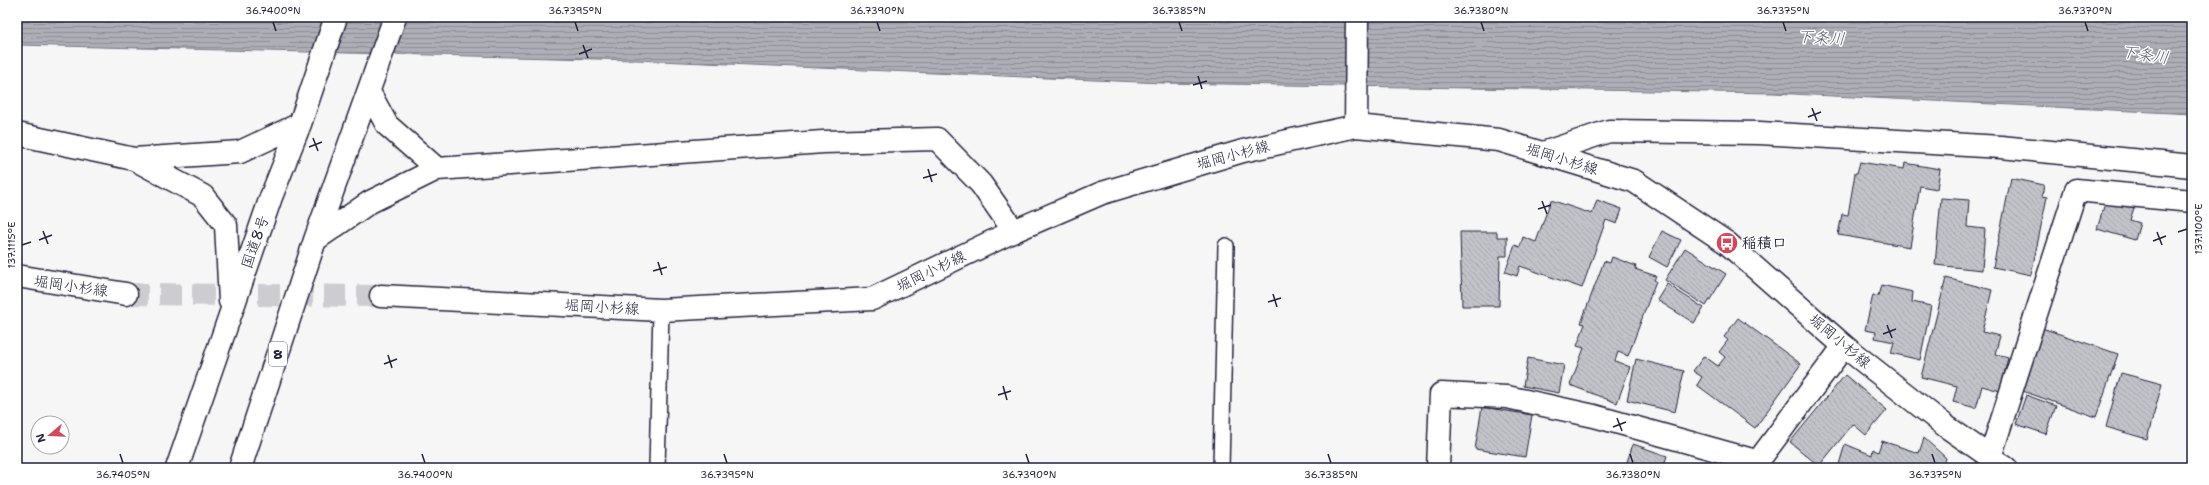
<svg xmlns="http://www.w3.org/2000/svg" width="2209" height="485" viewBox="0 0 2209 485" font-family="'Shantell Sans','Klee One',sans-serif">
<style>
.water{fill:url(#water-rules);stroke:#767685}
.building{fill:url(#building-back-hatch);stroke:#22223b}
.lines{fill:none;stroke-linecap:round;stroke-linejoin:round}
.secondary-tunnel{stroke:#ccccd1;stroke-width:22;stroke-dasharray:22 11;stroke-linecap:butt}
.lane-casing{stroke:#22223b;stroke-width:18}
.street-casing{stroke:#22223b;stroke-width:25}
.secondary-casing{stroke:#22223b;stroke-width:25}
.highway-casing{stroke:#22223b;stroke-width:25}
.lane{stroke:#fff;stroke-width:15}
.street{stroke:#fff;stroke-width:22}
.secondary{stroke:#fff;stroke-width:22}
.highway{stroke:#fff;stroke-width:22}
.ticks{fill:none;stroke:#22223b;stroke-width:1.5}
.labels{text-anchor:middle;stroke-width:3;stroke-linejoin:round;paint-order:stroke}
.shield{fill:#fff;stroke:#646476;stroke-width:1}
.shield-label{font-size:14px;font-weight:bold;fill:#22223b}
.street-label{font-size:15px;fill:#22223b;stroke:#fff}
.poi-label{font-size:15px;font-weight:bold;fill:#22223b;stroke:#fff;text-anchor:start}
.water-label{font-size:16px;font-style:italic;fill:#5a5a6d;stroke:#fff}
.neatline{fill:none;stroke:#22223b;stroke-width:1.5}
.ticks-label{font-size:10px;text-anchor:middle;fill:#22223b}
</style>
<defs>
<pattern id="water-rules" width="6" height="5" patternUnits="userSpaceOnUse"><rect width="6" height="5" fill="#aeaeb7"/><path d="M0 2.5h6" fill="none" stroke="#8d8d96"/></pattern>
<pattern id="building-back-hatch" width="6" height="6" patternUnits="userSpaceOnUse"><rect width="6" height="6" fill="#c2c2c9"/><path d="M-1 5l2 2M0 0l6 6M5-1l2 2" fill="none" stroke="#a6a6ae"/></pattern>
</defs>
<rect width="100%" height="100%" fill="#f6f6f7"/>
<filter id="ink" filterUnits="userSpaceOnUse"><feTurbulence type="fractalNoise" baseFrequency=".025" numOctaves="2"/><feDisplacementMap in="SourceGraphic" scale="8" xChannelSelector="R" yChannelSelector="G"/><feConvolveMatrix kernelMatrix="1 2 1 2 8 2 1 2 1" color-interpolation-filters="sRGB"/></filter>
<g filter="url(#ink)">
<path class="water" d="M17,17H2192V114L1773,93L1162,83L636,60L17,45Z"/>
<path class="building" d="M1860,162L1904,169L1905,163L1940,169L1937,189L1920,186L1910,247L1838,235L1842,214L1848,215L1855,173H1857Z
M2011,178L2044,185L2042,196L2047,197L2031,275L1993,267Z
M1941,198L1969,200L1967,227L1985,229L1982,270L1935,265Z
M1551,200L1592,214L1597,200L1622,209L1617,224L1606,220L1582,288L1520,266L1517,276L1505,272L1515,245L1520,247L1523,237L1536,242Z
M2106,200L2134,208L2130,220L2140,223L2135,240L2097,229Z
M1662,231L1681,240L1667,267L1649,257Z
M1460,232H1497V237H1507V256H1500L1499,306H1462Z
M1685,248L1726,274L1706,306L1665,280Z
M1612,257L1636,266L1635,269L1656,276L1654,280L1656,281L1628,356L1618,352L1615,361L1630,367L1617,403L1570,385L1584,348L1577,346L1585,324L1581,323L1604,261L1610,263Z
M1946,278L1992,290L1982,332L2000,336L1995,354L2008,358L2000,391L1982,386L1976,408L1953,402L1957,386L1921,377Z
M1667,284L1704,308L1694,323L1657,300Z
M1881,285L1913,292L1912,302L1931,306L1920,360L1891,353L1894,342L1875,338L1876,332L1865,330L1873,295L1878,296Z
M1738,318L1801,364L1755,428L1697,385L1702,377L1693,371L1704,356L1718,366L1725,357L1719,352L1728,340L1724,337Z
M2042,328L2118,354L2096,417L2020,390Z
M1528,358L1564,365L1559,393L1523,386Z
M1636,359L1684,371L1675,412L1627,400Z
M2121,373L2162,384L2147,439L2106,427Z
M1845,375L1887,410L1866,435L1853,424L1819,466L1790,442Z
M2026,395L2056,406L2046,434L2016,424Z
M1482,407L1532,415L1525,457L1475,449Z
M1924,438L1946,458L1943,468H1838L1845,444L1872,455L1873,449L1878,452L1882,441L1919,453Z
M1633,444L1667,456L1663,468H1625Z"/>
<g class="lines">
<path class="secondary-tunnel" d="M126,294L381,296"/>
<g class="lane-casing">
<path id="lane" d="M657,468L661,310
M1221,468L1226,246"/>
</g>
<g class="street-casing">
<path id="street" d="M1356,126L1357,17
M1543,153L1609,131L1760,133L2001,147L2192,166
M1990,457L2076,190L2192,201
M1438,468L1441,394L1507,397L1594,416L1756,461
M1753,468L1844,346"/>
</g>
<g class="secondary-casing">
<path id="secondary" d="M17,276L126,294
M381,296L661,310L872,299L1014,231L1102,193L1243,151L1356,126L1499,140L1634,181L1727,243L1844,346L1947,427L2006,468"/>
</g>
<g class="highway-casing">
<path id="highway" d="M369,92L387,125L437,169
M17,134L134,159L240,152L300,124
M134,159L203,196L226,225L230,301
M315,240L370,202L437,169L823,142L937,139L981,184L1014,231
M177,468L271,197L300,124L336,17
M240,468L315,240L395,17"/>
</g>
<use href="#lane" class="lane"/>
<use href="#street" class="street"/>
<use href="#secondary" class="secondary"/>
<use href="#highway" class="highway"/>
</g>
</g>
<path class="ticks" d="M273,22L276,31M575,22L578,31M877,22L880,31M1179,22L1182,31M1481,22L1484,31M1783,22L1786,31M2085,22L2088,31M583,45L588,58M579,54L592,49M1198,76L1202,89M1193,85L1207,81M1812,108L1817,121M1808,117L1821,112M313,138L318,151M309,147L322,142M928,169L932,182M923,178L937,174M1542,201L1547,214M1538,209L1551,205M43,231L48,244M2157,232L2162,245M2178,232L2187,229M39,240L52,235M2153,241L2166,236M22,245L31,242M658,262L662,275M653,271L667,267M1273,294L1277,307M1268,302L1281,298M1887,325L1892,338M1883,334L1896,329M388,355L392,368M384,364L397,359M1003,386L1007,400M998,395L1011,391M1617,418L1622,431M1613,427L1626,422M120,454L123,463M422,454L425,463M724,454L727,463M1026,454L1029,463M1328,454L1331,463M1630,454L1633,463M1932,454L1935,463"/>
<defs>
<g id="bus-disc" transform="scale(1.15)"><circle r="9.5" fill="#d1495b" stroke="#fff"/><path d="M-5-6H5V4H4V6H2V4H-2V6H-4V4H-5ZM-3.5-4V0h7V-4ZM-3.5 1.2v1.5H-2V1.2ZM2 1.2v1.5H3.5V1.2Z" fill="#fff"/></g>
</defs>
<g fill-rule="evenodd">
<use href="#bus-disc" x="1727" y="243"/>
</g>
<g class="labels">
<rect class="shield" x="269" y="342" width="18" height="24" rx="3"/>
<g class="shield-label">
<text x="278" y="359">8</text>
</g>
<g class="street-label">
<text transform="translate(1233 155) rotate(-15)" y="5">堀岡小杉線</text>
<text transform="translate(1562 159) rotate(17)" y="5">堀岡小杉線</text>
<text transform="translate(255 242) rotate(-71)" y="5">国道8号</text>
<text transform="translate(931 271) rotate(-26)" y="5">堀岡小杉線</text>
<text transform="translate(71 286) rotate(8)" y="5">堀岡小杉線</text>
<text transform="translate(602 307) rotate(3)" y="5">堀岡小杉線</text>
<text transform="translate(1840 341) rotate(40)" y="5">堀岡小杉線</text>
</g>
<g class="poi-label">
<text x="1742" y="248">稲積口</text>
</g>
<g class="water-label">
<text transform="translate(1821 37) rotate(3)" y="6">下条川</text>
<text transform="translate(2145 54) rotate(8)" y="6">下条川</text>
</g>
</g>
<rect width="2209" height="485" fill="none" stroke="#fff" stroke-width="44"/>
<g transform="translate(50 435) rotate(251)"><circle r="19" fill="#ffffff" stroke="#a7a7b1"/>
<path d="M0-3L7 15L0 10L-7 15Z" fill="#d1495b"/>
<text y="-6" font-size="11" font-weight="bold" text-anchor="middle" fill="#22223b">N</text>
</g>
<rect x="22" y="22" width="2165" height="441" class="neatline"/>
<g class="ticks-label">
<text x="273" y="14">36.7400°N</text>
<text x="575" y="14">36.7395°N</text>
<text x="877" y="14">36.7390°N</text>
<text x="1179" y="14">36.7385°N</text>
<text x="1481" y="14">36.7380°N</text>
<text x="1783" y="14">36.7375°N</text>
<text x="2085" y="14">36.7370°N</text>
<text transform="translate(2198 229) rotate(-90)" y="4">137.1100°E</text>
<text transform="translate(11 245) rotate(-90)" y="4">137.1115°E</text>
<text x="123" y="478">36.7405°N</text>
<text x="425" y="478">36.7400°N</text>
<text x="727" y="478">36.7395°N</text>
<text x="1029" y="478">36.7390°N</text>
<text x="1331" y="478">36.7385°N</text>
<text x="1633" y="478">36.7380°N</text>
<text x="1935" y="478">36.7375°N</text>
</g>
</svg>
